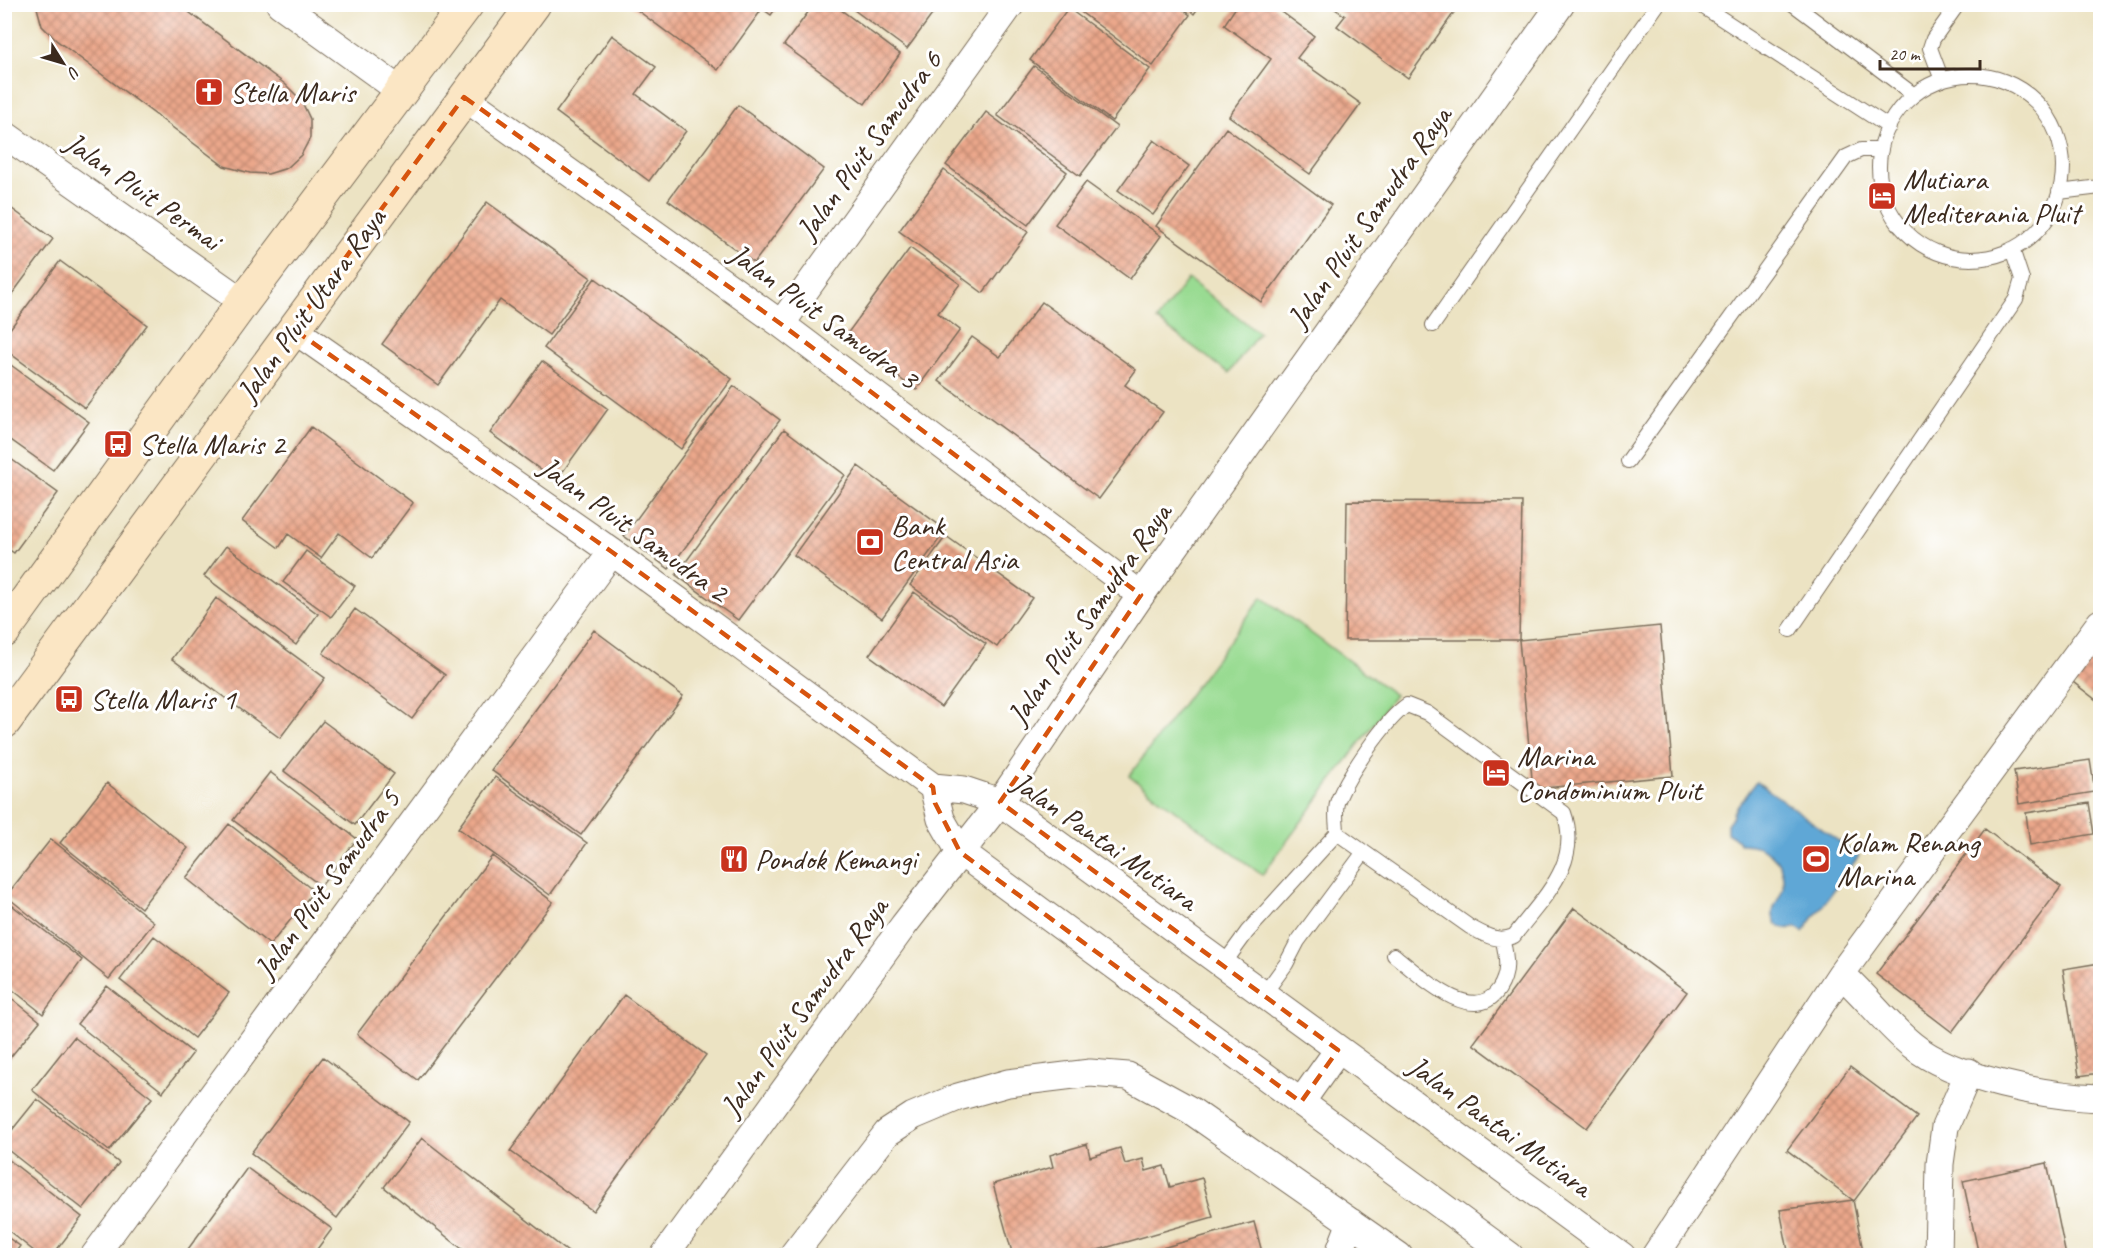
<svg xmlns="http://www.w3.org/2000/svg" width="2105" height="1260" viewBox="0 0 2105 1260" font-family="Caveat,sans-serif">
<style>
.grass{fill:#99db92;stroke:#6a8258;stroke-width:1.5}
.water{fill:#5fa7d6;stroke:#4d687a;stroke-width:1.5}
.building{fill:url(#building-cross-hatch)}
.lines{fill:none;stroke-linecap:round;stroke-linejoin:round}
.lane-casing{stroke:#796b58;stroke-width:16}
.street-casing{stroke:#796b58;stroke-width:29}
.secondary-casing{stroke:#796b58;stroke-width:35}
.lane{stroke:#fff;stroke-width:14}
.street{stroke:#fff;stroke-width:27}
.secondary{stroke:#fbe6c4;stroke-width:33}
.marked{fill:none;stroke:#d7540e;stroke-width:4.5;stroke-dasharray:12 8;stroke-linejoin:round}
.labels{text-anchor:middle;stroke-width:6;stroke-linejoin:round;paint-order:stroke}
.poi-label{font-size:30px;fill:#3b2a1e;stroke:#fff;text-anchor:start}
.street-label{font-size:30px;fill:#3b2a1e;stroke:#fff}
</style>
<defs>
<pattern id="building-cross-hatch" width="8" height="8" patternUnits="userSpaceOnUse" patternTransform="scale(1.5)"><rect width="8" height="8" fill="#eba78b"/><path d="M0 0l8 8M0 8l8-8" fill="none" stroke="#c08871"/></pattern>
</defs>
<rect width="100%" height="100%" fill="#fff"/>
<filter id="ink" filterUnits="userSpaceOnUse"><feTurbulence type="fractalNoise" baseFrequency=".0167" numOctaves="2"/><feDisplacementMap in="SourceGraphic" scale="12" xChannelSelector="R" yChannelSelector="G"/><feConvolveMatrix kernelMatrix="1 2 1 2 8 2 1 2 1" color-interpolation-filters="sRGB"/></filter>
<filter id="wash" filterUnits="userSpaceOnUse"><feTurbulence type="fractalNoise" baseFrequency=".008" numOctaves="4" result="noise"/><feDisplacementMap in="SourceGraphic" scale="24" xChannelSelector="R" yChannelSelector="G"/><feGaussianBlur stdDeviation="1.35" result="paint"/><feColorMatrix in="noise" values="0 0 0 0 0 0 0 0 0 0 0 0 0 0 0 0 0 1.4 0 .05"/><feComposite in="paint" operator="in"/></filter>
<g filter="url(#wash)">
<rect width="100%" height="100%" fill="#ece3c3"/>
<path class="grass" d="M1188,279L1259,333L1229,373L1157,320Z
M1262,597L1395,695L1262,875L1129,776Z"/>
<path class="water" d="M1756,781L1859,856L1803,932L1796,927C1786,931 1772,926 1773,913C1773,904 1782,896 1783,887C1786,859 1764,843 1739,844L1738,840L1727,833V824L1733,816V813Z"/>
<g id="blocks">
<path class="building" d="M36,4H178L285,84L301,100L310,119V138L301,155L287,168L268,174L250,173L224,166L56,40L42,26Z
M629,4H749L760,12L718,70Z
M756,4H779L771,15Z
M814,4H833L900,54L865,104L784,45Z
M846,4H940L907,49Z
M1070,4H1175L1190,15L1153,66Z
M1182,4H1201L1194,14Z
M1238,4H1271L1314,36L1297,58L1361,104L1310,174L1229,116L1271,59L1224,25Z
M1328,4H1460L1408,78L1337,26L1345,16Z
M1068,8L1150,69L1112,121L1030,60Z
M612,35L656,67L636,94L686,131L649,181L556,112Z
M1034,66L1117,127L1080,176L997,115Z
M738,105L824,169L754,263L668,200Z
M986,112L1067,172L1028,225L946,165Z
M1226,128L1331,205L1261,302L1156,226Z
M1154,140L1189,166L1153,215L1118,190Z
M944,170L1028,232L983,293L899,231Z
M1086,182L1161,236L1130,279L1055,224Z
M487,202L591,278L549,335L500,300L438,385L382,344Z
M4,203L53,239L4,305Z
M910,248L960,284L938,313L960,330L916,390L844,338Z
M60,261L147,325L85,408L4,349V337Z
M595,278L732,379L681,449L544,348Z
M1042,302L1136,370L1125,385L1163,412L1099,499L939,381L972,337L1000,357Z
M4,360L89,422L53,470L4,435Z
M542,361L608,409L556,481L490,433Z
M734,386L780,420L669,569L624,536Z
M311,427L413,503L372,558L339,533L321,558L288,534L279,548L242,521Z
M784,429L845,475L738,620L676,575Z
M4,454L58,493L14,553L4,546Z
M858,466L946,530L882,618L794,555Z
M1347,501L1522,502L1519,640L1660,626L1673,776L1533,789L1519,640H1345Z
M946,536L1032,598L997,647L910,585Z
M226,546L318,614L296,645L204,576Z
M306,551L355,586L331,617L283,582Z
M914,592L986,644L941,707L869,655Z
M216,598L325,678L280,738L172,659Z
M355,609L445,675L412,719L323,653Z
M594,630L683,696L581,835L491,770Z
M2100,645V703L2073,682Z
M323,721L394,774L355,825L284,771Z
M2090,760L2095,792L2019,804L2014,771Z
M270,772L357,839L321,886L233,820Z
M495,777L587,843L550,895L458,828Z
M107,783L188,848L141,908L60,843Z
M2089,803L2094,834L2030,845L2026,813Z
M229,824L314,891L270,945L186,878Z
M1985,829L2061,887L1952,1032L1876,974Z
M51,839L154,922L109,979L6,896Z
M492,856L553,902L418,1080L357,1034Z
M4,899L82,960L43,1014L4,983Z
M1574,908L1687,992L1587,1128L1473,1044Z
M154,936L229,993L194,1038L120,980Z
M2100,963V1073L2079,1076L2063,969Z
M107,986L193,1053L163,1092L77,1024Z
M4,992L40,1021L4,1065Z
M624,995L706,1055L593,1211L510,1151Z
M74,1037L152,1098L109,1151L32,1090Z
M323,1057L409,1122L337,1218L251,1153Z
M1850,1067L1917,1117L1854,1201L1787,1150Z
M37,1099L119,1163L83,1209L4,1147V1140Z
M422,1138L573,1256H471L384,1187Z
M1087,1144L1090,1157L1120,1148L1125,1164L1143,1159L1146,1171L1164,1166L1170,1187L1202,1178L1213,1217L1077,1256H1013L993,1184L1053,1167L1050,1155Z
M4,1156L82,1217L52,1256H40L4,1227Z
M2047,1163L2066,1256H1979L1963,1181Z
M247,1168L332,1229L312,1256H183Z
M1853,1200L1864,1256H1789L1780,1210Z
M1254,1222L1263,1256H1137V1255Z
M4,1235L20,1246L13,1256H4Z"/>
</g>
</g>
<g filter="url(#ink)">
<use href="#blocks" fill-opacity="0" stroke="#796b58" stroke-width="1.5"/>
<g class="lines">
<g class="lane-casing">
<path id="lane" d="M1699,4L1889,127
M1793,4L1914,95
M1879 167a92 92 0 1 1 184 0a92 92 0 1 1-184 0Z
M1942,80L1930,48L1933,39L1958,4
M2059,192L2100,187
M1433,325L1658,4
M1628,461L1846,157L1861,150H1881
M1790,630L2016,299L2022,279L2012,249
M1407,705L1427,713L1564,813C1582,864 1543,897 1514,936C1497,943 1485,935 1470,927L1337,833C1337,823 1334,809 1338,800C1348,775 1385,720 1407,705Z
M1394,955C1418,974 1473,1028 1499,989C1509,973 1507,959 1503,941
M1223,965L1247,932L1337,833
M1264,994L1286,964L1298,941L1364,852"/>
</g>
<g class="street-casing">
<path id="street" d="M280,4L402,92
M464,97L781,324L1141,595
M4,134L243,302
M781,324L1011,4
M293,329L612,552L933,787
M933,787L964,790L1000,802L1622,1256
M933,787L941,819L960,852L1510,1256
M1841,974C1866,996 1886,1024 1912,1045C1955,1080 2046,1096 2100,1098
M1301,1102L1338,1050
M94,1256L612,552
M664,1256L904,925L1000,802L1141,595L1561,4
M792,1256L887,1133L913,1116L958,1097L1008,1083L1090,1073L1128,1076L1190,1110L1399,1256
M1338,1256L1351,1222
M1655,1256L1841,974L2100,623
M1938,1256L1940,1164L1945,1127L1969,1072"/>
</g>
<g class="secondary-casing">
<path id="secondary" d="M4,631L243,302L467,4
M4,722L534,4"/>
</g>
<use href="#lane" class="lane"/>
<use href="#street" class="street"/>
<use href="#secondary" class="secondary"/>
</g>
</g>
<path class="marked" d="M464,97L781,324L1141,595L1000,802L1338,1050L1301,1102L960,852L935,803L933,787L612,552L293,329Z"/>
<defs>
<g id="church-square" transform="scale(1.5)"><rect x="-9" y="-9" width="18" height="18" rx="4" fill="#c8321e" stroke="#fff"/><path d="M-1.2-6h2.4v3.5h3.3v2.4h-3.3V6h-2.4V-.1h-3.3v-2.4h3.3Z" fill="#fff"/></g>
<g id="hotel-square" transform="scale(1.5)"><rect x="-9" y="-9" width="18" height="18" rx="4" fill="#c8321e" stroke="#fff"/><path d="M-6-4.5h1.5V1H6V5H4.5V3h-9V5H-6ZM-4 0a1.8 1.8 0 1 1 3.6 0ZM.5 0V-2.5h3Q6-2.5 6 0Z" fill="#fff"/></g>
<g id="bus-square" transform="scale(1.5)"><rect x="-9" y="-9" width="18" height="18" rx="4" fill="#c8321e" stroke="#fff"/><path d="M-5-6H5V4H4V6H2V4H-2V6H-4V4H-5ZM-3.5-4V0h7V-4ZM-3.5 1.2v1.5H-2V1.2ZM2 1.2v1.5H3.5V1.2Z" fill="#fff"/></g>
<g id="bank-square" transform="scale(1.5)"><rect x="-9" y="-9" width="18" height="18" rx="4" fill="#c8321e" stroke="#fff"/><path d="M-6-4H6V4H-6ZM0-2.3a2.3 2.3 0 1 0 0 4.6a2.3 2.3 0 1 0 0-4.6Z" fill="#fff"/></g>
<g id="restaurant-square" transform="scale(1.5)"><rect x="-9" y="-9" width="18" height="18" rx="4" fill="#c8321e" stroke="#fff"/><path d="M-5-6h1v4h1v-4h1v4h1v-4h1v5L-1.5 .5V6h-2V.5L-5-1ZM5-6V6H3V1.5H1.5Q1.5-4 5-6Z" fill="#fff"/></g>
<g id="stadium-square" transform="scale(1.5)"><rect x="-9" y="-9" width="18" height="18" rx="4" fill="#c8321e" stroke="#fff"/><path d="M0-5a6.5 5 0 1 0 0 10a6.5 5 0 1 0 0-10ZM-3.5-1.8h7v3.6h-7Z" fill="#fff"/></g>
</defs>
<g fill-rule="evenodd">
<use href="#church-square" x="209" y="92"/>
<use href="#hotel-square" x="1882" y="196"/>
<use href="#bus-square" x="118" y="444"/>
<use href="#bank-square" x="870" y="542"/>
<use href="#bus-square" x="69" y="699"/>
<use href="#hotel-square" x="1496" y="773"/>
<use href="#restaurant-square" x="734" y="859"/>
<use href="#stadium-square" x="1816" y="859"/>
</g>
<g class="labels">
<g class="poi-label">
<text x="230" y="102">Stella Maris</text>
<text x="1903" y="189">Mutiara<tspan x="1903" dy="34">Mediterania Pluit</tspan></text>
<text x="139" y="454">Stella Maris 2</text>
<text x="891" y="535">Bank<tspan x="891" dy="34">Central Asia</tspan></text>
<text x="90" y="709">Stella Maris 1</text>
<text x="1517" y="766">Marina<tspan x="1517" dy="34">Condominium Pluit</tspan></text>
<text x="1837" y="852">Kolam Renang<tspan x="1837" dy="34">Marina</tspan></text>
<text x="755" y="869">Pondok Kemangi</text>
</g>
<g class="street-label">
<text transform="translate(869 145) rotate(-54)" y="10">Jalan Pluit Samudra 6</text>
<text transform="translate(143 191) rotate(35)" y="10">Jalan Pluit Permai</text>
<text transform="translate(1369 217) rotate(-55)" y="10">Jalan Pluit Samudra Raya</text>
<text transform="translate(311 305) rotate(-54)" y="10">Jalan Pluit Utara Raya</text>
<text transform="translate(824 316) rotate(36)" y="10">Jalan Pluit Samudra 3</text>
<text transform="translate(634 529) rotate(36)" y="10">Jalan Pluit Samudra 2</text>
<text transform="translate(1089 614) rotate(-55)" y="10">Jalan Pluit Samudra Raya</text>
<text transform="translate(1105 841) rotate(35)" y="10">Jalan Pantai Mutiara</text>
<text transform="translate(327 884) rotate(-54)" y="10">Jalan Pluit Samudra 5</text>
<text transform="translate(804 1007) rotate(-54)" y="10">Jalan Pluit Samudra Raya</text>
<text transform="translate(1500 1126) rotate(36)" y="10">Jalan Pantai Mutiara</text>
</g>
</g>
<rect width="2105" height="1260" fill="none" stroke="#fff" stroke-width="24"/>
<g transform="translate(63 63) rotate(127)" stroke="#ffffff" stroke-width="4.5" paint-order="stroke">
<path d="M0-4.5L10 22L0 15L-10 22Z" fill="#3b2a1e"/>
<text y="-9" font-size="16" font-weight="bold" text-anchor="middle" fill="#3b2a1e">U</text>
</g>
<path d="M1880 60v9h100v-9" fill="none" stroke="#3b2a1e" stroke-width="3"/>
<text x="1889" y="60" font-size="18" fill="#3b2a1e" stroke="#ffffff" stroke-width="4.5" paint-order="stroke">20 m</text>
</svg>
